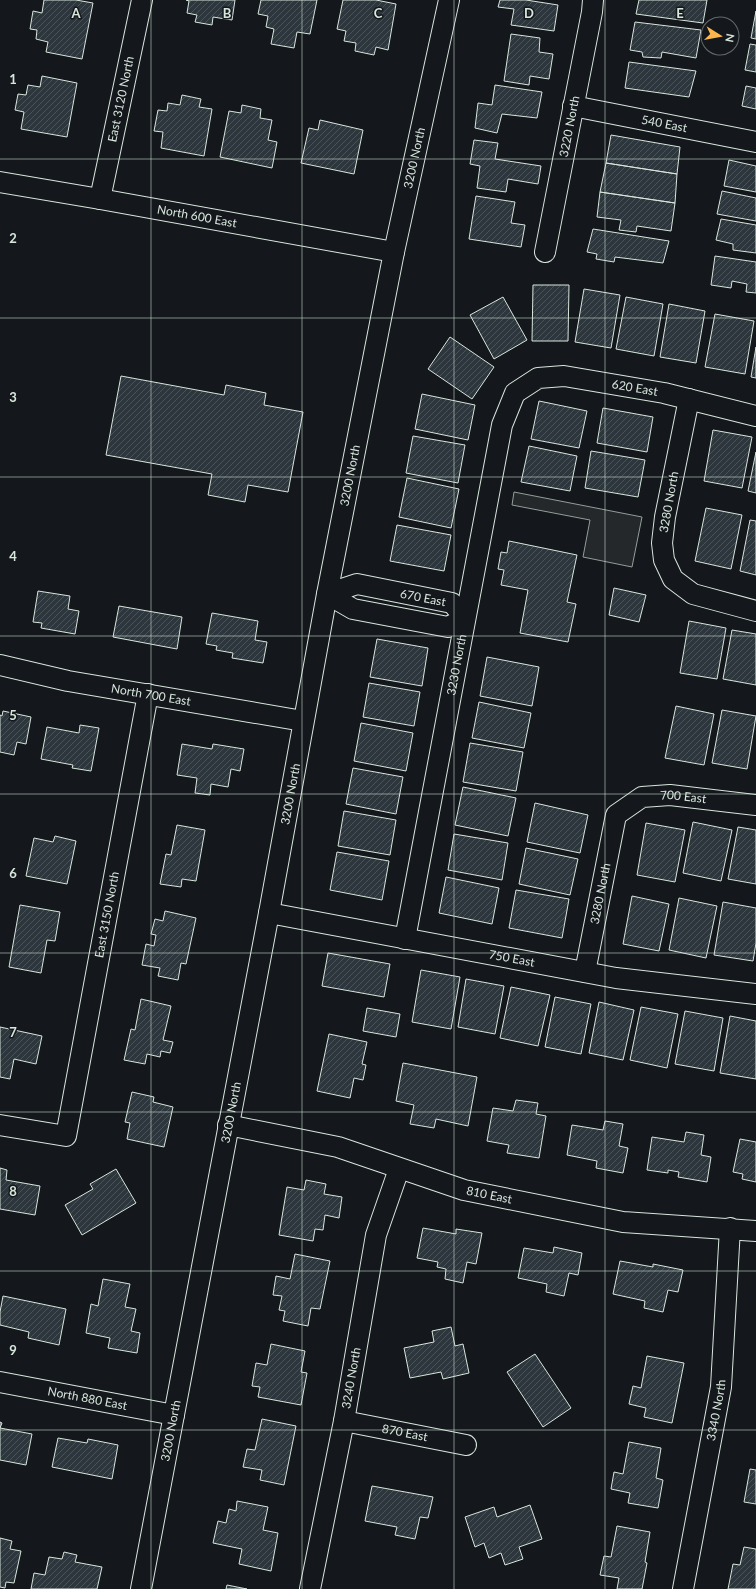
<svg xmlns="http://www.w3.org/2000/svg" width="756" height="1589" viewBox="0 0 756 1589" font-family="Lato,sans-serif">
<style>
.parking{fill:#24282b;stroke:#939e99}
.building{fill:url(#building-hatch);stroke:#d8e6dc}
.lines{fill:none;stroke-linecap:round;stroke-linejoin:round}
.minor-casing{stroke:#d8e6dc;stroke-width:22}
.minor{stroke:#14181c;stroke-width:20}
.grid{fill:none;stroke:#d8e6dc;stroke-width:1;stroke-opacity:0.55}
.labels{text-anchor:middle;stroke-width:3;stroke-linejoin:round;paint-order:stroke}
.street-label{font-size:12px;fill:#d8e6dc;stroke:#14181c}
.grid-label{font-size:13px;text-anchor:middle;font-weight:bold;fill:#d8e6dc;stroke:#14181c;stroke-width:3;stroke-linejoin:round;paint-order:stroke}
</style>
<defs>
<pattern id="building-hatch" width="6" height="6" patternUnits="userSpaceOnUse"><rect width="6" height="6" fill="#2c363c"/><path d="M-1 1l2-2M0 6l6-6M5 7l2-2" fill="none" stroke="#4a5358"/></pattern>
</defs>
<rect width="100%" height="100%" fill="#14181c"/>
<path class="parking" d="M514,492L642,517L632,567L583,557L590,520L512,505Z"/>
<path class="building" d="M44,0H76L93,3L82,59L46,52L48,42L36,39L37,30L30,29L33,11L42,13Z
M186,0H235L232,20L213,17L212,25L195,22L197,15L187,13L189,1Z
M261,0H317L310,34L297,32L294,48L271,44L274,29L266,27L268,16L258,14Z
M343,0H376L396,4L388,50L376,47L374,55L355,51L356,43L344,41L346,31L337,29Z
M500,0H526L558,5L554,31L511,25L514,9L498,7Z
M639,0H707L703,23L636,14Z
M756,11V39L751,38Z
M635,22L701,30L696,58L662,52L661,58L643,57L642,52L630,50Z
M511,34L540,38L539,52L553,54L549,79L530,76L529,85L504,81Z
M750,44L756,45V72L745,70Z
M629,62L696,71L689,97L625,88Z
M42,76L77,83L67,137L21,129L24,112L15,110L18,94L26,95L28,85L40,87Z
M495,85L542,92L537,118L502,114L497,133L475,128L478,103L492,105Z
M746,86L756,88V109L742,106Z
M182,95L201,99L199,107L212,109L204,156L161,148L163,132L154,131L158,110L167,111L168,103L180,105Z
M242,105L261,109L260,118L272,120L268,140L277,142L272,168L220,157L229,111L241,113Z
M320,120L363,130L354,174L301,163L309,128L318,130Z
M611,135L680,147L677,174L606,163Z
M474,140L498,143L495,159L541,166L538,184L508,179L506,192L477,188L480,166L470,164Z
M729,160L756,166V192L724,186Z
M606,163L677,174L675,203L600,192Z
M722,191L756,198V221L717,214Z
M600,192L675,203L671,231L637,226L636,232L619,230L621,220L597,217Z
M476,196L515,202L511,223L525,225L521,247L469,239Z
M721,219L756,225V253L733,250V244L716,240Z
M593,229L669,241L663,263L615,257L614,262L596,259L597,254L587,252Z
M715,256L756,262V293L746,292L747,284L732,281L731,288L711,285Z
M533,285H569L568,341H532Z
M584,289L620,295L611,348L575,342Z
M503,297L527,340L494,359L470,315Z
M626,297L663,304L654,356L616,349Z
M669,304L705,311L696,363L660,357Z
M715,314L754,321L745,374L705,367Z
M450,337L494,367L472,399L428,369Z
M756,347V378L751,377Z
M121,376L224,395L226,385L266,393L264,405L303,412L288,492L248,485L245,502L208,495L212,474L106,455Z
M422,394L475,405L468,440L415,429Z
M539,401L587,411L579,448L531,439Z
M603,408L653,417L647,452L597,443Z
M713,430L752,437L742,488L704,481Z
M413,436L465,445L458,483L406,473Z
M529,446L577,456L570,491L521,482Z
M591,451L645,460L638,497L585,488Z
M756,452V493L748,491Z
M407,478L459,489L451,528L399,517Z
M706,508L742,515L731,569L695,561Z
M750,520L756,521V575L740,571Z
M397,525L451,535L444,571L390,561Z
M509,541L577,555L567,602L576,604L568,642L520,633L528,590L501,585L504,570L498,569L501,552L507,553Z
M614,588L646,595L639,622L609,615Z
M38,591L70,596L68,609L79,611L75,634L41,628L42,623L33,622Z
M119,606L182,617L177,649L113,637Z
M212,613L258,621L255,640L267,642L263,663L232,658L233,653L216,650L217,646L206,644Z
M689,621L726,628L717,679L680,673Z
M732,630L756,634V685L723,679Z
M377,639L428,648L422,686L370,677Z
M487,657L539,667L532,706L480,696Z
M369,683L420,692L414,726L363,717Z
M479,702L531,713L524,748L472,738Z
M676,706L714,714L704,765L665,758Z
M722,710L756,716L747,769L712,763Z
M3,711L31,717L26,744L17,742L14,755L0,752V715L2,716Z
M361,723L413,733L406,771L354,761Z
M80,725L99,728L91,771L72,768L73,765L41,759L47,727L79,733Z
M470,743L523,752L516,791L463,782Z
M182,744L212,749L213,744L244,749L240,771L231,769L228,787L211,784L210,795L195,793L197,778L177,775Z
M353,768L403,777L396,814L346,804Z
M463,787L516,798L508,836L455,825Z
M535,803L588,815L580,853L527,842Z
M344,811L396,820L390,855L338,846Z
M693,822L732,830L721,881L683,873Z
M646,823L685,830L675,882L637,875Z
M177,825L205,830L196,881L182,879L181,887L160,884L166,854L171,855Z
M738,827L756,830V884L728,879Z
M454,834L508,843L502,880L448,870Z
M55,836L76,841L67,884L26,876L34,838L53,842Z
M526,848L578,859L570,895L519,884Z
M337,852L389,861L382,900L330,890Z
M446,877L499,888L492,924L439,913Z
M516,890L569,899L562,938L509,928Z
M632,896L669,904L659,951L623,944Z
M679,898L717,906L706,958L669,950Z
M723,902L756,908V943L753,961L714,955Z
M20,905L60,912L55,941L47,940L41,973L9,967Z
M165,911L196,918L186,964L181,963L178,980L158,976L160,968L142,965L146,944L154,946L156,935L151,934L155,919L163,921Z
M328,953L390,964L384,997L322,986Z
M421,970L460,977L451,1029L412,1022Z
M466,979L504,986L495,1034L458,1027Z
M511,987L550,995L538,1046L500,1038Z
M555,997L591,1004L581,1054L545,1047Z
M141,999L171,1006L163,1040L173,1042L170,1053L161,1051L160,1057L147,1054L145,1064L124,1060L131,1029L135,1030Z
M599,1002L634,1010L623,1060L589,1053Z
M641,1007L678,1014L667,1068L630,1060Z
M367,1008L400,1014L396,1037L363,1031Z
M685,1011L723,1018L714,1071L675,1064Z
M730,1016L756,1021V1079L720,1073Z
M0,1027L42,1036L36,1064L14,1059L10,1079L0,1077Z
M329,1034L367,1042L362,1064L366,1065L363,1080L354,1078L350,1098L317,1091Z
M403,1063L477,1077L468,1126L436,1119L434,1128L410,1124L414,1105L396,1101Z
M132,1092L154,1097L153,1102L173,1107L164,1147L127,1139L130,1123L125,1122Z
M516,1100L538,1103L536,1114L546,1116L539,1158L507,1153L509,1145L487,1141L493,1108L513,1111Z
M605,1121L623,1124L619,1146L628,1148L623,1173L596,1168L597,1161L567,1155L572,1125L603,1130Z
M686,1132L704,1135L701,1155L711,1157L707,1182L678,1177L679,1172L668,1170V1173L647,1170L652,1137L684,1142Z
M740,1139L756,1142V1182L742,1179L743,1174L733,1172Z
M0,1168L7,1170L6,1180L40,1186L35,1215L0,1209Z
M116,1169L136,1203L82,1235L65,1205L93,1189L90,1184Z
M306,1180L326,1184L324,1194L342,1197L339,1218L325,1215L323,1230L315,1229L313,1241L279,1235L287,1187L304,1190Z
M423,1228L456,1234V1229L482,1233L476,1264L467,1262L463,1283L445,1279L446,1269L437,1267L438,1262L417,1258Z
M554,1247L582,1253L578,1275L569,1273L564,1296L546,1292L547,1284L518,1278L524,1248L553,1253Z
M295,1254L330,1261L320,1309L311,1308L308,1326L283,1321L285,1311L279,1310L282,1296L273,1295L276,1276L290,1279Z
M620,1261L653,1267V1264L683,1270L678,1292L668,1290L663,1312L644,1308L645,1301L613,1294Z
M103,1279L130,1284L125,1307L136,1309L131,1331L140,1333L137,1353L108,1348L110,1338L86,1333L91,1304L98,1306Z
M3,1296L66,1309L59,1345L28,1338L29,1332L0,1325V1312Z
M451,1327L455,1346L463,1344L469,1373L443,1379L441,1372L410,1378L404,1348L434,1342L432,1331Z
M271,1344L305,1351L301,1372L307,1373L301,1405L258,1397L260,1387L252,1386L256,1363L267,1365Z
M535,1354L571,1408L543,1427L507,1372Z
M647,1356L684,1363L672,1423L644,1417L646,1408L629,1404L633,1386L641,1388Z
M262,1419L296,1426L284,1485L260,1480L262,1470L243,1467L247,1449L255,1450Z
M0,1422L2,1423L0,1428L32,1434L26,1465L0,1460Z
M58,1438L87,1443L88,1439L118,1445L112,1479L52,1467Z
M629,1442L661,1448L656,1478L663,1480L658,1508L628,1503L630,1493L611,1489L614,1472L623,1474Z
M750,1469L756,1470V1504L744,1502Z
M372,1486L433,1497L428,1518L420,1517L415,1539L395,1535L397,1527L365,1521Z
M237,1501L268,1507L263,1530L278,1533L271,1571L239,1564L242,1549L213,1543L218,1521L226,1523L229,1509L236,1511Z
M530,1505L542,1539L519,1547L523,1559L505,1565L501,1553L489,1558L484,1543L475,1547L465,1517L494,1507L497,1517Z
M617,1526L650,1532L645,1562L647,1563L642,1589H617L619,1578L600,1575L604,1556L611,1557Z
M0,1538L12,1541L10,1549L21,1551L14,1583L6,1582L5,1588L0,1587Z
M744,1547L756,1549V1589H728L733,1564L740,1565Z
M64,1552L77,1555L75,1562L102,1567L97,1589H31L34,1573L45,1575L49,1557L62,1559Z
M227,1585L247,1589H226Z"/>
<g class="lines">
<g class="minor-casing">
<g id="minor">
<path id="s1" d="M573,106L756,142"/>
<path id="s2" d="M0,182L100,199L394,252"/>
<path id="s3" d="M100,199L142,0"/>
<path id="s4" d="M545,252L592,12L593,0"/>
<path d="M689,399L665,517L662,543L664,560L673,579L693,594L756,611"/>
<path d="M357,584L452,603L465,618L448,627L353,609L327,594Z"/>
<path id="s5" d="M0,665L68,681L303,721"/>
<path id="s6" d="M269,913L616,978L756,994"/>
<path id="s7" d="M405,939L502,425L515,393L538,378L564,376L664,393L756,416"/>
<path id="s8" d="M585,972L616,815L642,797L670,795L756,805"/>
<path id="s9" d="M0,1125L66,1136L148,694"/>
<path id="s10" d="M228,1125L338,1147L464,1190L623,1222L756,1231"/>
<path id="s11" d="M0,1382L174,1415"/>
<path id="s12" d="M344,1421L466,1445"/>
<path id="s13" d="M141,1589L269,913L327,594L394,252L449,0"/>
<path id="s14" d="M310,1589L344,1421L376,1235L399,1169"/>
<path id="s15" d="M683,1589L721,1387L730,1228"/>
</g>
</g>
<use href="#minor" class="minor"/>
</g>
<path class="grid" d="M151,0V1589M302,0V1589M454,0V1589M605,0V1589M0,159H756M0,318H756M0,477H756M0,636H756M0,794H756M0,953H756M0,1112H756M0,1271H756M0,1430H756"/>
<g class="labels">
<g class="street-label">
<text dy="4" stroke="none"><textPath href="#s3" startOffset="102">East 3120 North</textPath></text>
<text dy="4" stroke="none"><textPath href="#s1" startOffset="93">540 East</textPath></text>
<text dy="4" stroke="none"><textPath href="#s4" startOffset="128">3220 North</textPath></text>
<text dy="4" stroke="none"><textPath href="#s13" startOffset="1457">3200 North</textPath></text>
<text dy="4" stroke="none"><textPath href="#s2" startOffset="200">North 600 East</textPath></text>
<text dy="4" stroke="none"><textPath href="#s7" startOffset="683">620 East</textPath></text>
<text dy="4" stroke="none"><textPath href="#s13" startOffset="1133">3200 North</textPath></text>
<text transform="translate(669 502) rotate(-80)" y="4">3280 North</text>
<text transform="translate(423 598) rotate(11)" y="4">670 East</text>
<text dy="4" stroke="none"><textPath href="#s7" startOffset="279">3230 North</textPath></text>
<text dy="4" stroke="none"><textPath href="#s5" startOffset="154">North 700 East</textPath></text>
<text dy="4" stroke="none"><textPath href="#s13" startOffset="809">3200 North</textPath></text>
<text dy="4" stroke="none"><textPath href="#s8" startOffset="233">700 East</textPath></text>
<text dy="4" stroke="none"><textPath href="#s8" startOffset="80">3280 North</textPath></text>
<text dy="4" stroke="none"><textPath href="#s9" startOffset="292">East 3150 North</textPath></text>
<text dy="4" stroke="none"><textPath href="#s6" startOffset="247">750 East</textPath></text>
<text dy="4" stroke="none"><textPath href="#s13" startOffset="485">3200 North</textPath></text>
<text dy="4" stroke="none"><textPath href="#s10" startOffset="271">810 East</textPath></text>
<text dy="4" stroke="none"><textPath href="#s14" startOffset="215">3240 North</textPath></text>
<text dy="4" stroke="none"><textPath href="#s11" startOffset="89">North 880 East</textPath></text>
<text dy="4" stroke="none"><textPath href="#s15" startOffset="182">3340 North</textPath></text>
<text dy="4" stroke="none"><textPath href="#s13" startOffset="161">3200 North</textPath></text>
<text dy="4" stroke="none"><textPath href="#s12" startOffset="62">870 East</textPath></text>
</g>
</g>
<g class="grid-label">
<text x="76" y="18">A</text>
<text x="227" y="18">B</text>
<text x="378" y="18">C</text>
<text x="529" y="18">D</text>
<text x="680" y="18">E</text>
<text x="13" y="84">1</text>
<text x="13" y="243">2</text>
<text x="13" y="402">3</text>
<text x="13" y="561">4</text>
<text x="13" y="720">5</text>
<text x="13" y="878">6</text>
<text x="13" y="1037">7</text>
<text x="13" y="1196">8</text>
<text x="13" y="1355">9</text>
</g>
<g transform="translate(720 36) rotate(101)"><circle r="19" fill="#14181c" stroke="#626a69"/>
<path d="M0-3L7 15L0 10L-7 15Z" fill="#ffb74d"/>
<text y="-6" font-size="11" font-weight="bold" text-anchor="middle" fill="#d8e6dc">N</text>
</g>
</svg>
